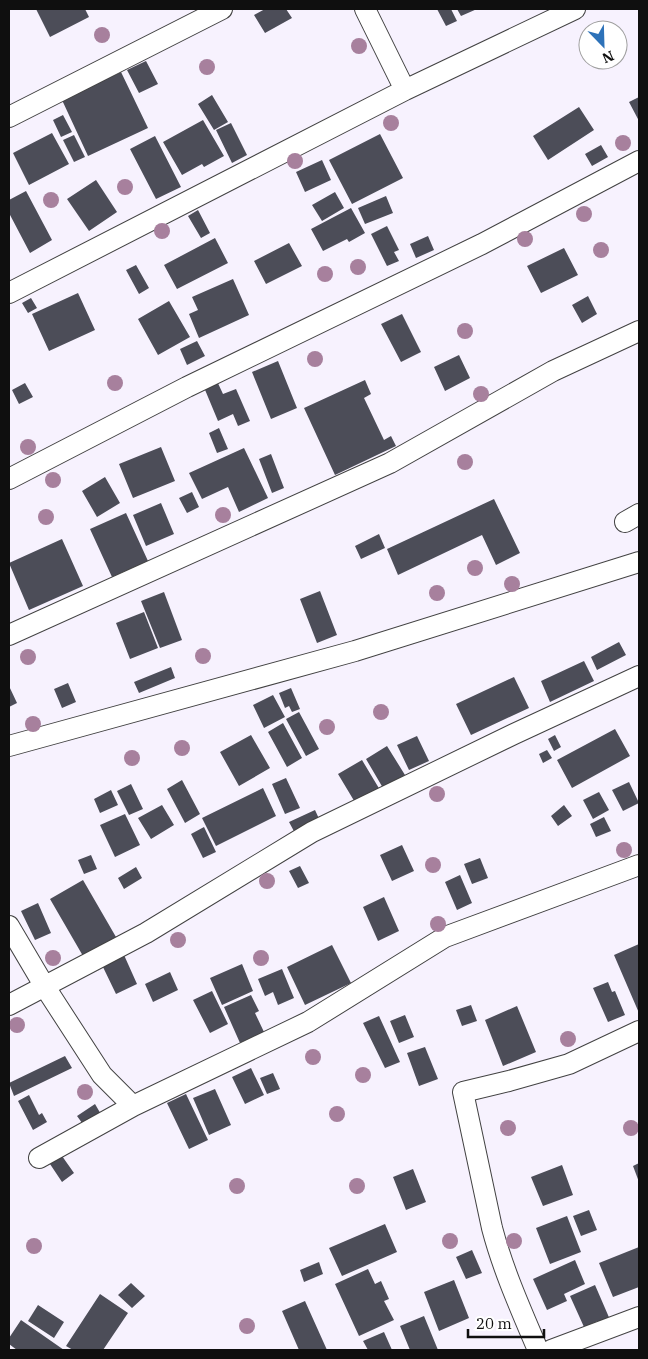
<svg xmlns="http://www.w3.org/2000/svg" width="648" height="1359" viewBox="0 0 648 1359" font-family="'IBM Plex Serif',serif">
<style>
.building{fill:#4c4d58}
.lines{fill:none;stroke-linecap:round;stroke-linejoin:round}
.street-casing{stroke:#424242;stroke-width:22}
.street{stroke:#fff;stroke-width:20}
.tree{fill:#a7809d}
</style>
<rect width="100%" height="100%" fill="#f7f2fe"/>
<path class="building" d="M36,9H85L89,17L50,37Z
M265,9H286L292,18L265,33L254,15Z
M437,9H451L457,21L446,26Z
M457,9H477L461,16Z
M146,61L158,84L139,93L127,70Z
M121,72L148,128L88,156L62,100Z
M212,95L228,122L214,130L198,104Z
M639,97V121L629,102Z
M579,107L594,130L548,160L533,136Z
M63,115L72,132L61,137L53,120Z
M203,120L224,156L204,167L202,164L182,175L163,142Z
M231,123L247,155L232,163L216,130Z
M52,133L69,164L29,185L13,153Z
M380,134L403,178L352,204L329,160Z
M74,135L85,157L74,162L63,140Z
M155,136L181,187L156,199L130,149Z
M601,145L608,157L592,166L585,154Z
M322,160L331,180L305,192L296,172Z
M96,180L117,212L89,231L67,199Z
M26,191L52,240L30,253L9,213V200Z
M335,192L344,208L322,221L312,205Z
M386,196L393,213L365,224L358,208Z
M351,208L365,233L349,242L347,239L323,251L311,229Z
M198,210L210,233L201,238L188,216Z
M387,226L399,250L394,252L399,261L387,266L371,234Z
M428,236L434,250L416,258L410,244Z
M215,238L228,263L177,289L164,265Z
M289,243L302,266L266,284L254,261Z
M564,248L578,275L541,293L527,266Z
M136,265L149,288L139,294L126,270Z
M233,279L249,315L199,338L189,314L198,310L192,297Z
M78,293L95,330L49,351L32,314Z
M588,296L597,314L582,323L572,305Z
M31,298L37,308L28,313L22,303Z
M169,301L190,337L158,355L138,319Z
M402,314L421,352L401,362L381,324Z
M197,341L205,356L187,365L180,349Z
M459,355L470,378L445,391L434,367Z
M278,361L297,408L271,419L252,372Z
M216,379L223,394L236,389L250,421L238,426L233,414L218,421L203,385Z
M365,380L371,394L364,398L384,440L391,436L396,446L335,475L304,408Z
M25,383L33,397L19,404L12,390Z
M219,428L228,449L217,453L209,433Z
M161,447L175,481L133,498L119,464Z
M244,448L268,498L239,512L228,487L202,499L189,473Z
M271,454L284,488L272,493L259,459Z
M105,477L120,503L97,517L82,491Z
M192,492L199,507L187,513L179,498Z
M494,499L520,553L496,565L482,535L398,575L387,549Z
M161,503L174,534L146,546L133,515Z
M126,513L148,561L112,577L90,529Z
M379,534L385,548L361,559L355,546Z
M62,539L83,586L29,610L9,563Z
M320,591L337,635L317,643L300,599Z
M164,592L182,640L160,648L141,601Z
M144,612L158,648L130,659L116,623Z
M619,642L626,655L597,670L591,657Z
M584,661L594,681L550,702L541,681Z
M171,667L175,678L139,693L134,682Z
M514,677L529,708L471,735L456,704Z
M68,683L76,702L62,708L54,689Z
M9,686L17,703L9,707Z
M291,688L300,709L292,712L289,706L285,708L279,693Z
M273,695L285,717L264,728L253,705Z
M299,712L319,749L306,756L286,719Z
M283,723L302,758L287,767L268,732Z
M615,729L630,756L572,788L557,760Z
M251,735L270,768L239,786L220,752Z
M555,735L561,747L554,751L548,739Z
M417,736L429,761L409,770L397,745Z
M387,746L405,775L383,788L366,759Z
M547,750L552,758L543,763L539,754Z
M362,760L380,790L356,804L338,774Z
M286,778L300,808L285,814L272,784Z
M182,780L200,814L185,823L167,789Z
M629,782L639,803L623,811L612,790Z
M131,784L143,809L129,815L117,791Z
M263,788L276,816L216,846L202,818Z
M111,790L118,805L100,813L94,799Z
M599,792L609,810L593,819L583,800Z
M162,805L174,825L151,839L138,818Z
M564,805L572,816L558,826L551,816Z
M315,810L321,823L296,835L289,822Z
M125,814L140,845L115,857L100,825Z
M604,817L611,831L596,837L590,824Z
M204,827L216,852L203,858L191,834Z
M402,845L414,871L392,881L380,855Z
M91,855L97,869L84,874L78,860Z
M480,858L488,878L472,884L464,864Z
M300,866L309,883L298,888L289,871Z
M136,867L142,878L124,889L118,878Z
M460,875L472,903L457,910L445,882Z
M83,880L116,937L83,956L50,899Z
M384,897L399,931L378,941L363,907Z
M38,903L51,933L35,940L21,911Z
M639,944V1013L614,955Z
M332,945L351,983L305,1005L287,967Z
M124,955L137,984L116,994L102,965Z
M242,964L253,991L222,1005L210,978Z
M282,969L294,998L278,1005L273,992L265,996L258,979Z
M170,972L178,990L153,1002L145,984Z
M608,982L612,992L615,991L625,1015L608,1022L593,988Z
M212,991L228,1024L210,1033L193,1000Z
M251,995L259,1011L255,1013L264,1032L240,1043L224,1007Z
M471,1005L477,1021L462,1026L456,1010Z
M517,1006L536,1052L503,1066L485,1020Z
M405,1015L414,1037L399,1043L390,1021Z
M379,1016L400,1062L385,1068L363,1023Z
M425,1047L438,1079L419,1086L407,1053Z
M65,1056L72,1068L14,1096L9,1083Z
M251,1068L264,1095L245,1104L232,1077Z
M273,1073L280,1089L267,1094L260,1078Z
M215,1089L231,1125L209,1135L193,1098Z
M186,1094L208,1140L189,1149L167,1103Z
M29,1095L39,1115L42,1113L47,1122L33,1130L18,1101Z
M95,1104L102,1116L85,1127L77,1116Z
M62,1156L74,1173L62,1182L50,1164Z
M639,1163V1182L633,1166Z
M562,1165L573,1195L543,1206L531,1177Z
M413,1169L426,1202L406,1210L393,1177Z
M589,1210L597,1230L581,1236L573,1216Z
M567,1216L581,1252L550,1264L536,1228Z
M385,1224L397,1252L342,1276L329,1248Z
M639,1247V1287L613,1297L599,1263Z
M472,1250L482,1273L466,1279L456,1257Z
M575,1260L585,1284L564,1294L567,1301L547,1310L533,1279Z
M319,1262L323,1274L304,1282L300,1270Z
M368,1269L375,1284L381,1281L389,1299L384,1301L394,1320L359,1336L335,1284Z
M454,1280L469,1318L439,1331L424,1292Z
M131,1283L145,1296L132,1308L118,1295Z
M595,1285L611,1322L600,1327L598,1321L584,1327L570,1296Z
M100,1294L128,1313L103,1350H73L66,1346Z
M305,1301L327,1350H299L282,1311Z
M38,1305L64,1322L54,1338L28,1321Z
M424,1316L438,1350H410L400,1326Z
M21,1320L64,1350H17L9,1344V1338Z
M384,1332L392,1350H368L363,1341Z"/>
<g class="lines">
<g class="street-casing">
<path id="street" d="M365,9L405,90
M9,117L222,9
M9,293L405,90L575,9
M9,479L187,387L482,244L639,161
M625,522L639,514
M9,635L390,463L553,371L639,331
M9,746L355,651L639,562
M9,926L45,987L102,1075L133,1106
M9,1005L146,933L312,832L514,734L639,676
M39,1158L133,1106L308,1022L445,937L639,865
M538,1350C521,1310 503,1270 492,1228C482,1183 473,1137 463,1092L509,1081L569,1064L639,1031
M551,1350L639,1317"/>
</g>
<use href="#street" class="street"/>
</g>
<g class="tree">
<circle cx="102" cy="35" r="8"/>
<circle cx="359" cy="46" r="8"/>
<circle cx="207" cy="67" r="8"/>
<circle cx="391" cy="123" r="8"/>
<circle cx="623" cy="143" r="8"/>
<circle cx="295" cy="161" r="8"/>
<circle cx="125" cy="187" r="8"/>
<circle cx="51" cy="200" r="8"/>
<circle cx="584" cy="214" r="8"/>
<circle cx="162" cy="231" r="8"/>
<circle cx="525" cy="239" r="8"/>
<circle cx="601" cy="250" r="8"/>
<circle cx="358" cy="267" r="8"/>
<circle cx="325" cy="274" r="8"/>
<circle cx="465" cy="331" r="8"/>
<circle cx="315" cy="359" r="8"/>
<circle cx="115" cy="383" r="8"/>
<circle cx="481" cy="394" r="8"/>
<circle cx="28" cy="447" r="8"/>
<circle cx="465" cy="462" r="8"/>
<circle cx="53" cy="480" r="8"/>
<circle cx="223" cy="515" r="8"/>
<circle cx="46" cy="517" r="8"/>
<circle cx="475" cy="568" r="8"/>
<circle cx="512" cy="584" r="8"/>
<circle cx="437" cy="593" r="8"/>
<circle cx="203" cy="656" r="8"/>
<circle cx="28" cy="657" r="8"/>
<circle cx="381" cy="712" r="8"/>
<circle cx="33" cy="724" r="8"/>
<circle cx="327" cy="727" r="8"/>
<circle cx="182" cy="748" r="8"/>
<circle cx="132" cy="758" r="8"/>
<circle cx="437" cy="794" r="8"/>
<circle cx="624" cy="850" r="8"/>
<circle cx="433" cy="865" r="8"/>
<circle cx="267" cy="881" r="8"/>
<circle cx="438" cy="924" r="8"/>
<circle cx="178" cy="940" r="8"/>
<circle cx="53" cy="958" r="8"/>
<circle cx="261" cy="958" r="8"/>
<circle cx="17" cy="1025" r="8"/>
<circle cx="568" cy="1039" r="8"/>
<circle cx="313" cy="1057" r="8"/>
<circle cx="363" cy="1075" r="8"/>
<circle cx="85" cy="1092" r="8"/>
<circle cx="337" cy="1114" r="8"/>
<circle cx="508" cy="1128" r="8"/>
<circle cx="631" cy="1128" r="8"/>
<circle cx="237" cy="1186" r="8"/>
<circle cx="357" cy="1186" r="8"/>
<circle cx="450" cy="1241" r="8"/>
<circle cx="514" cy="1241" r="8"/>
<circle cx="34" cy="1246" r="8"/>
<circle cx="247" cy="1326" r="8"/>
</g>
<rect width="648" height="1359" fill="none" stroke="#0f0f0f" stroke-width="20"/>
<g transform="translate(603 45) rotate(157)"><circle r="24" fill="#ffffff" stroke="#9f9f9f"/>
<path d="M0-4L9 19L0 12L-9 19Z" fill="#2d72b9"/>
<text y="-8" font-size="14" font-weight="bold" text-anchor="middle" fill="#0f0f0f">N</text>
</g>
<path d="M468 1329v8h76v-8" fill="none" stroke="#0f0f0f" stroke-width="2.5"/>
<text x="476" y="1329" font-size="15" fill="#0f0f0f" stroke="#ffffff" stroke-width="4" paint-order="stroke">20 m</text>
</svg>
